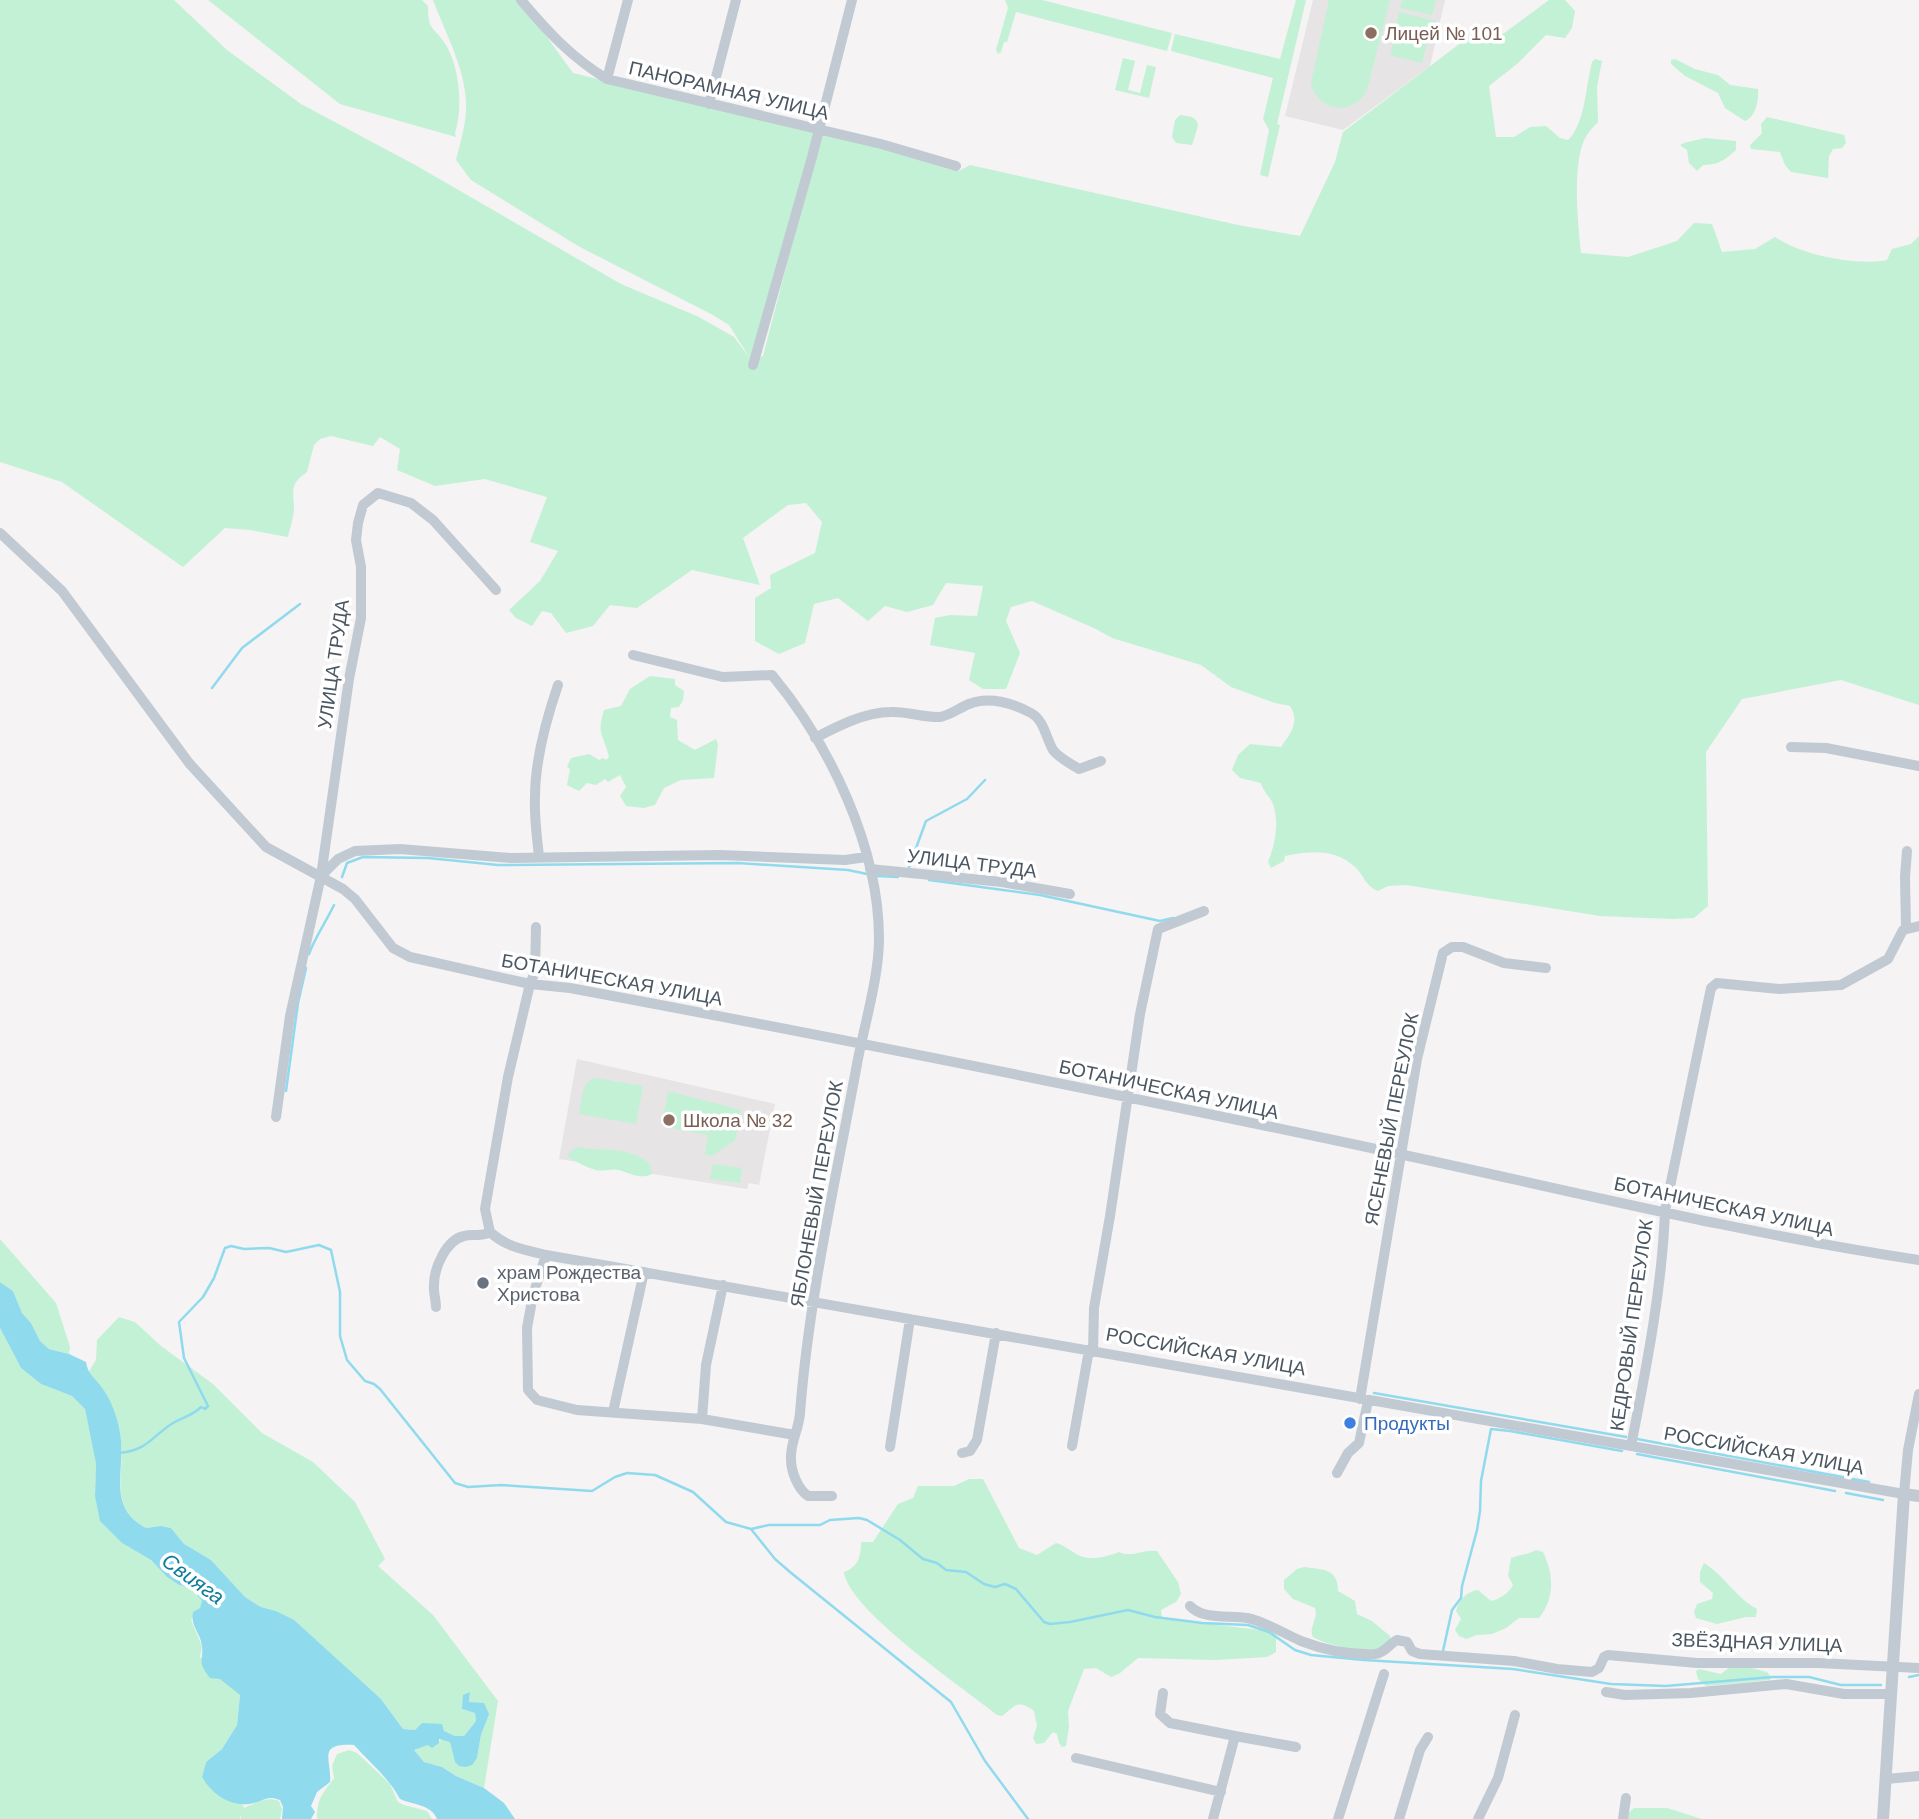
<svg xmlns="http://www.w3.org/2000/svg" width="1919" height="1819" viewBox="0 0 1919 1819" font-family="Arial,sans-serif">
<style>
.education{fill:#e6e4e5}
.green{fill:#c3f1d5}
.water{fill:#90daee}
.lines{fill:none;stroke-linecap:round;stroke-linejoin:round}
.stream{stroke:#90daee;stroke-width:2.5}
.minor{stroke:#c1cad2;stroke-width:10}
.tertiary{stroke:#c1cad2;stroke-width:12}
.education-dot{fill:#8d6e63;stroke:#fff;stroke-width:2.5}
.worship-dot{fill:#6b7280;stroke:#fff;stroke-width:2.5}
.shop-dot{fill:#3f7fe0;stroke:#fff;stroke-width:2.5}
.labels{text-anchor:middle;stroke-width:7;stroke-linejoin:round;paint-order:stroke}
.education-label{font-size:19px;fill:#785e54;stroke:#fff;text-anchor:start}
.street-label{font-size:19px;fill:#4a5661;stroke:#fff}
.worship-label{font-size:19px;fill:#5b616d;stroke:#fff;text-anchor:start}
.shop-label{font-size:19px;fill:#366cbe;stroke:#fff;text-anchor:start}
.water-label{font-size:21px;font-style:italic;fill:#0c7c9b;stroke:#fff}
</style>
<rect width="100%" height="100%" fill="#f5f3f3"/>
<path class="education" d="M1313,0H1445L1430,66L1343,130L1285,116Z
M577,1059L775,1104L759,1185L749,1183L747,1189L559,1159Z"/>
<path class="green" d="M0,0H174L227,50L301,104L417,166L621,284L699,317L734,337L751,360L729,325L713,315L578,246L471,180L456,160C460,144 465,128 466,111C468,73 446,35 433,0H520L573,73L815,132L756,359L763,356L821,133L879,148L948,169L959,171L970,165L1238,225L1300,236L1335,162L1343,132L1487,23L1503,34L1549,0H1565L1575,11L1572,28L1565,38L1546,35L1517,64L1489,86L1496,137H1514L1530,127L1546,126L1560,138L1568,140C1585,125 1586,84 1592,62L1595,59L1602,61L1597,87L1598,122C1594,126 1590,130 1587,135C1571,159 1578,225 1581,253L1628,257L1677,241L1694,223L1712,224L1722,252L1755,249L1775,237C1801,255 1856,266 1887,260L1892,249L1911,244L1919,236V705L1841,680L1742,699L1706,752L1708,906L1694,918L1672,919L1600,916L1406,885L1388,886L1378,891C1365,886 1364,875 1355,867C1335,848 1310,851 1285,856L1284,861L1271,868L1268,862C1275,844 1279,826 1274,807C1272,798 1263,792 1261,783L1240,778L1232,770L1238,755L1250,744L1281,747C1291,733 1300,722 1290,706L1275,703L1231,687L1201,665L1112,638L1096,629L1032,601L1011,607L1006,621L1020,653L1006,689H983L969,680L975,653L930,645L935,618L950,615L977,616L983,586L946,583L933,605L907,612L885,606L868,621L838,598L814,604L805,643L779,654L755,641V598L771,588L770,575L815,553L822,522L806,503L788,505L743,538L760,585L692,570L637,608L610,605L593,626L566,633L551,613L542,611L532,626L516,618L509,610L540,581L558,551L530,542L547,497L485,479L435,486L397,470L400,449L380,437L373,446L331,436L320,439L314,445L307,472C290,484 293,489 294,508C294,517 290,528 288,537L250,530L225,528L183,567L62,482L0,462Z
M208,0H422L428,6C428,32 434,26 446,45C460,69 463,108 455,133L456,137L340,104Z
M1005,0H1042L1172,33L1167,51L1016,12L1007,42H1004L1001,52L998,54L996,50L1008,8Z
M1296,0H1306L1277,124L1280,125L1268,177L1260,175L1269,130L1263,119L1273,78L1171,51L1175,34L1280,59Z
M1329,0H1390L1367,90C1353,117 1318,112 1311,83Z
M1402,0H1436L1432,15L1400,8Z
M1399,12L1436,21L1432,41L1395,33Z
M1395,37L1427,44L1422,63L1390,55Z
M1123,58L1135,61L1128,90L1140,93L1147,65L1156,67L1149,98L1115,90Z
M1675,59L1695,69L1718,75L1730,85L1758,89C1759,100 1756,117 1745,121L1725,108L1718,93L1685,76L1671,64V60Z
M1180,115L1192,117L1197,121L1198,126L1192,145L1176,143L1172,137L1175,120Z
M1767,117L1844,135L1846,143L1842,148L1833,149L1829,156L1828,178L1791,172L1785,165L1780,152L1751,149L1750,145L1762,133L1761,124Z
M1705,138L1736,141V150C1725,160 1718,165 1703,165L1697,171L1689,163L1687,150L1680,145L1684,143Z
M650,676L675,679V685L684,691L683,700L679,707L671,708L670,717L677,720L678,740L695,750L716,739L718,745L714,778L681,780L664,788L655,805L644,808L626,806L620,796L626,787L620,775L608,782L605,779L596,785L587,783L579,791L567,785L570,769L567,767L571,758L589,754L599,760L603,758L606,760L609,757C604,734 596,736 604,710L621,706L630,689Z
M596,1078L643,1086L636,1124L579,1114C582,1101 581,1080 596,1078Z
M668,1091L741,1110L735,1140L712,1156L705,1154L708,1135L662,1126Z
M577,1147C603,1152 629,1145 650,1164L652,1174C640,1180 630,1173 619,1170C612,1168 603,1172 596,1170C587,1168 578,1162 569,1158L568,1154Z
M713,1164L742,1168L740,1183L710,1179Z
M0,1239L56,1303L70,1347L69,1354L49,1349L40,1341L31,1323L22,1313L13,1291L0,1282Z
M119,1317L135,1322L161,1346L213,1384L262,1433L313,1462L355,1502L385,1559L378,1566L433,1615L498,1701L484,1788L456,1776L442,1767L424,1762L414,1750L444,1739L450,1742L455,1762L477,1758L481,1735L485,1725L476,1704L469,1702L470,1693L462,1709L475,1713L476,1721L464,1736H455L444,1731L441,1724H422L415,1730L403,1729L381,1699L276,1611L261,1607L245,1597L211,1560L183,1544L171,1528L161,1526L146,1528C108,1508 125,1475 121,1440C118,1413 107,1392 88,1373L96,1360L97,1340Z
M0,1328L21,1368L41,1384L72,1396L85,1409L96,1464L95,1496L122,1543L151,1560L167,1577L179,1585L191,1588L203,1601L200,1608L191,1620L202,1646L200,1657L240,1695L237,1725L222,1749L206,1762L202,1777C211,1793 225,1801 243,1805L244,1808C256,1803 267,1796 279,1801L282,1809L280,1819H241L240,1814V1819H0Z
M969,1479H983L1019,1548L1037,1555L1056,1543C1067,1546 1073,1554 1083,1557C1094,1560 1109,1556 1119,1552C1134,1558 1142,1549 1157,1551L1178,1582L1181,1594L1176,1602L1161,1610L1162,1618L1259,1630L1266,1627L1276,1633V1652L1267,1657L1215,1660L1138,1658L1120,1673L1111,1677L1096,1668L1084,1669L1068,1711L1069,1727L1066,1746L1062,1747L1059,1743L1057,1734L1053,1732L1044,1743L1036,1744L1033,1738L1037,1726L1034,1711C1017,1698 1014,1707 1002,1716L997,1715C965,1689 848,1610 844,1572C858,1567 861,1557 861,1542H873L898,1504L913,1498L918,1486H954Z
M1536,1550L1543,1552C1554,1575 1555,1598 1539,1618H1519L1506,1628L1492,1634L1477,1635L1466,1639L1459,1636L1455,1630L1461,1619L1456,1611C1459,1600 1467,1591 1478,1590L1491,1601C1499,1600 1510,1592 1513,1585L1508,1576L1511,1558C1520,1554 1528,1555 1536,1550Z
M1704,1563C1724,1575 1736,1598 1757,1609L1756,1617H1746L1717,1624L1696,1618L1694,1612L1697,1604L1712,1599L1713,1593L1700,1582V1572Z
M1304,1567C1323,1570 1338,1568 1338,1591L1355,1601L1357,1614L1372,1621L1390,1636L1392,1647C1374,1655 1330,1647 1313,1637C1308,1627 1319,1618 1315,1608L1293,1599L1284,1589V1580L1297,1569Z
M1744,1666L1767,1672L1771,1677L1770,1680L1706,1686L1698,1679L1696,1671L1699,1669L1721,1674L1730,1667Z
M349,1750L357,1753L390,1784L398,1802L404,1805L427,1811L432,1819H317C317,1797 323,1794 334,1778L332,1766L337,1754Z
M1634,1808H1667L1702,1819H1625V1816Z"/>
<path class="water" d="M0,1282L13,1291L22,1313L31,1323L40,1341L49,1349L69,1354L86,1362C88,1374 93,1376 100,1385C112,1400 119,1421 121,1440C124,1475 108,1508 146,1528L161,1526L171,1528L184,1544L211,1560L245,1597L261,1607L276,1611L294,1620L381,1699L403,1729L415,1730L422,1723L442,1724L444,1731L455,1736H464L476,1721L475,1713L462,1709L463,1695L470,1692L469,1702L484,1703L489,1714L481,1735L477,1758L472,1765L466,1767L459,1766L455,1762L450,1742L439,1739V1743L432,1748L428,1745L414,1750L424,1762L442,1767L456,1776L484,1788L504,1803L515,1819H437C431,1804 413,1805 400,1799C389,1778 370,1763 354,1745C316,1743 332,1760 330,1782L317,1792L311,1806L315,1812L311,1819H282L283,1807L280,1800C268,1795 265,1800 254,1803C233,1809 211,1794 202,1777L206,1762L222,1749L237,1725L240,1695L220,1679L210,1678C196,1660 204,1662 202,1645C200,1633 190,1625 193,1612L200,1608L202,1601L192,1588L179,1585L167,1577L151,1560L122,1543L100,1521L95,1496L96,1464L85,1409L72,1396L41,1384L21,1368L0,1328Z"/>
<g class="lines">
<path class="stream" d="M212,688L242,648L300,604
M909,867L926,821L967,799L985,780
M877,876L898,877
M342,877L347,863L363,857L428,858L498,865L738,863L848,870L867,874
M929,880L1040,895L1160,921L1173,918
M309,954C315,937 326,922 334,905
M286,1091L298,1003L306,968
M1374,1393L1626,1437
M1637,1439L1869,1482
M120,1453C148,1450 151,1437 173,1423C183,1417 192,1416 201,1407L205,1409L208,1406L184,1358L179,1322L203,1297L214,1278L225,1248L231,1246L244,1249L269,1248L286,1252L319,1245L331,1250L340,1292V1336L347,1360L365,1381L374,1384L380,1389L455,1483L468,1487L501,1485L592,1491L615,1477L627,1473L655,1475L693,1492L726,1522L751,1529L769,1525H820L830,1520L859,1518L867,1520L900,1540L923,1559L937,1563L946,1570L966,1572L984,1584L995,1587L1005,1584L1016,1589L1044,1622L1050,1624L1070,1622L1128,1610L1155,1617L1202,1623L1248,1625L1269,1632L1295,1650L1311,1655L1364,1660L1513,1669L1611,1684L1666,1686L1772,1677H1809L1841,1685H1881
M1637,1454L1835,1491
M1846,1493L1883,1500
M751,1529L775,1559L790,1572L951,1702L985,1761L1028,1819
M1443,1651L1452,1610L1461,1598L1462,1586L1477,1530L1480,1511L1481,1481L1491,1429L1510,1431L1622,1451
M1909,1677L1919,1675"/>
<path class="minor" d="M521,0C547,31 572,58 607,79L881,144L956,166
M607,79L628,0
M709,104L736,0
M753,365L812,157L852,0
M0,533L62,591L189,763L266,847L343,889L355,899L393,948L410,957L530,984L570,988C849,1040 1127,1096 1404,1155C1575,1192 1746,1234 1919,1260
M633,655L723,677L772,675C830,745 879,847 879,939C879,977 864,1026 857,1064C836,1179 809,1296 800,1413C799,1429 790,1443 791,1459C791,1472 798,1489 808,1496H832
M815,738C838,726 865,712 891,712C907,711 924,718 940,717C951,715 959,708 969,704C989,696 1013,703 1031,713C1044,720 1046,738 1053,750C1059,758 1071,764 1079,769L1101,761
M1791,747L1826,748L1919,766
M539,857C537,837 534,817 535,797C535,760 546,720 558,685
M870,869L1002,882L1070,894
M321,876L338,859L355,851L400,849L511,858L720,855L845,860L866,857
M1906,928L1905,877L1907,851
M276,1117L290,1016L321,876L349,679L361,618V567L356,540L358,523L363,505L378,493L411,503L433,520L496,590
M490,1232C506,1247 525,1250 546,1255L1904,1494L1908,1450L1919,1394
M490,1232L485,1209L508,1077L530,984L535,972L536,927
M546,1255L533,1295L527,1328L528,1390L537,1400L577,1410L702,1419L795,1435
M436,1307C436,1299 433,1292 434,1285C434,1268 446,1240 464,1236C474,1233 480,1238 490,1232
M1093,1351L1094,1308L1110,1216L1140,1014L1158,929L1204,911
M1360,1399L1417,1059L1443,953L1452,947H1463L1504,963L1546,968
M613,1412L644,1272
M702,1419L706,1365L723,1285
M1072,1446L1089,1350
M1631,1446C1646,1369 1662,1290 1665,1211L1711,988L1717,983L1779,989L1841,985L1888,959L1903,930L1919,926
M890,1447L910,1319
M962,1453L970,1451L977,1440L996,1333
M1337,1473L1348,1453L1359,1443L1368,1401
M1190,1606C1203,1620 1229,1615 1247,1618C1266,1622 1283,1633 1301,1641C1324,1650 1351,1655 1375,1654C1385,1653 1389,1644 1397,1640L1407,1642L1412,1651L1420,1654L1514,1661L1557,1669L1592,1672L1599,1668L1604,1657L1608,1655L1697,1663H1818L1919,1668
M1606,1692L1625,1695L1691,1693L1786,1684L1844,1694H1891
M1163,1693L1160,1714L1170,1723L1235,1736L1213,1819
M1235,1736L1296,1747
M1076,1758L1221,1792
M1886,1779L1919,1776
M1338,1819L1384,1674
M1399,1819L1420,1750L1428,1737
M1478,1819L1498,1778L1515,1715
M1623,1819L1626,1798"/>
<path class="tertiary" d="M1883,1819L1904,1494L1919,1496"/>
</g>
<g class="education-dot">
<circle cx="1371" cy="33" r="7"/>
<circle cx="669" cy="1120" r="7"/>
</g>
<circle class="worship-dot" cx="483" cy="1283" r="7"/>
<circle class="shop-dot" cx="1350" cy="1423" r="7"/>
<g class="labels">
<g class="education-label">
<text x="1385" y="40">Лицей № 101</text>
<text x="683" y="1127">Школа № 32</text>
</g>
<g class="street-label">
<text transform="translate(729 90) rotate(13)" y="7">ПАНОРАМНАЯ УЛИЦА</text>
<text transform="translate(333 664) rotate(-82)" y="7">УЛИЦА ТРУДА</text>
<text transform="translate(972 863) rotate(7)" y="7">УЛИЦА ТРУДА</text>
<text transform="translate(612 979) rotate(10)" y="7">БОТАНИЧЕСКАЯ УЛИЦА</text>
<text transform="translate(1169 1089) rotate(12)" y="7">БОТАНИЧЕСКАЯ УЛИЦА</text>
<text transform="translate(1391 1119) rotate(-79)" y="7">ЯСЕНЕВЫЙ ПЕРЕУЛОК</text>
<text transform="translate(816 1194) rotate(-80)" y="7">ЯБЛОНЕВЫЙ ПЕРЕУЛОК</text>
<text transform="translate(1724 1206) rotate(12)" y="7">БОТАНИЧЕСКАЯ УЛИЦА</text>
<text transform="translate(1631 1325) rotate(-82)" y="7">КЕДРОВЫЙ ПЕРЕУЛОК</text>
<text transform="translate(1206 1351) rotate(10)" y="7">РОССИЙСКАЯ УЛИЦА</text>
<text transform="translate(1764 1450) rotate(10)" y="7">РОССИЙСКАЯ УЛИЦА</text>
<text transform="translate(1757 1642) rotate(2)" y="7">ЗВЁЗДНАЯ УЛИЦА</text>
</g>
<g class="worship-label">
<text x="497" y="1279">храм Рождества<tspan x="497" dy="22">Христова</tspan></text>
</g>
<g class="shop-label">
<text x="1364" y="1430">Продукты</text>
</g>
<g class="water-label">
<text transform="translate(193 1579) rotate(36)" y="7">Свияга</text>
</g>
</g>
</svg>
